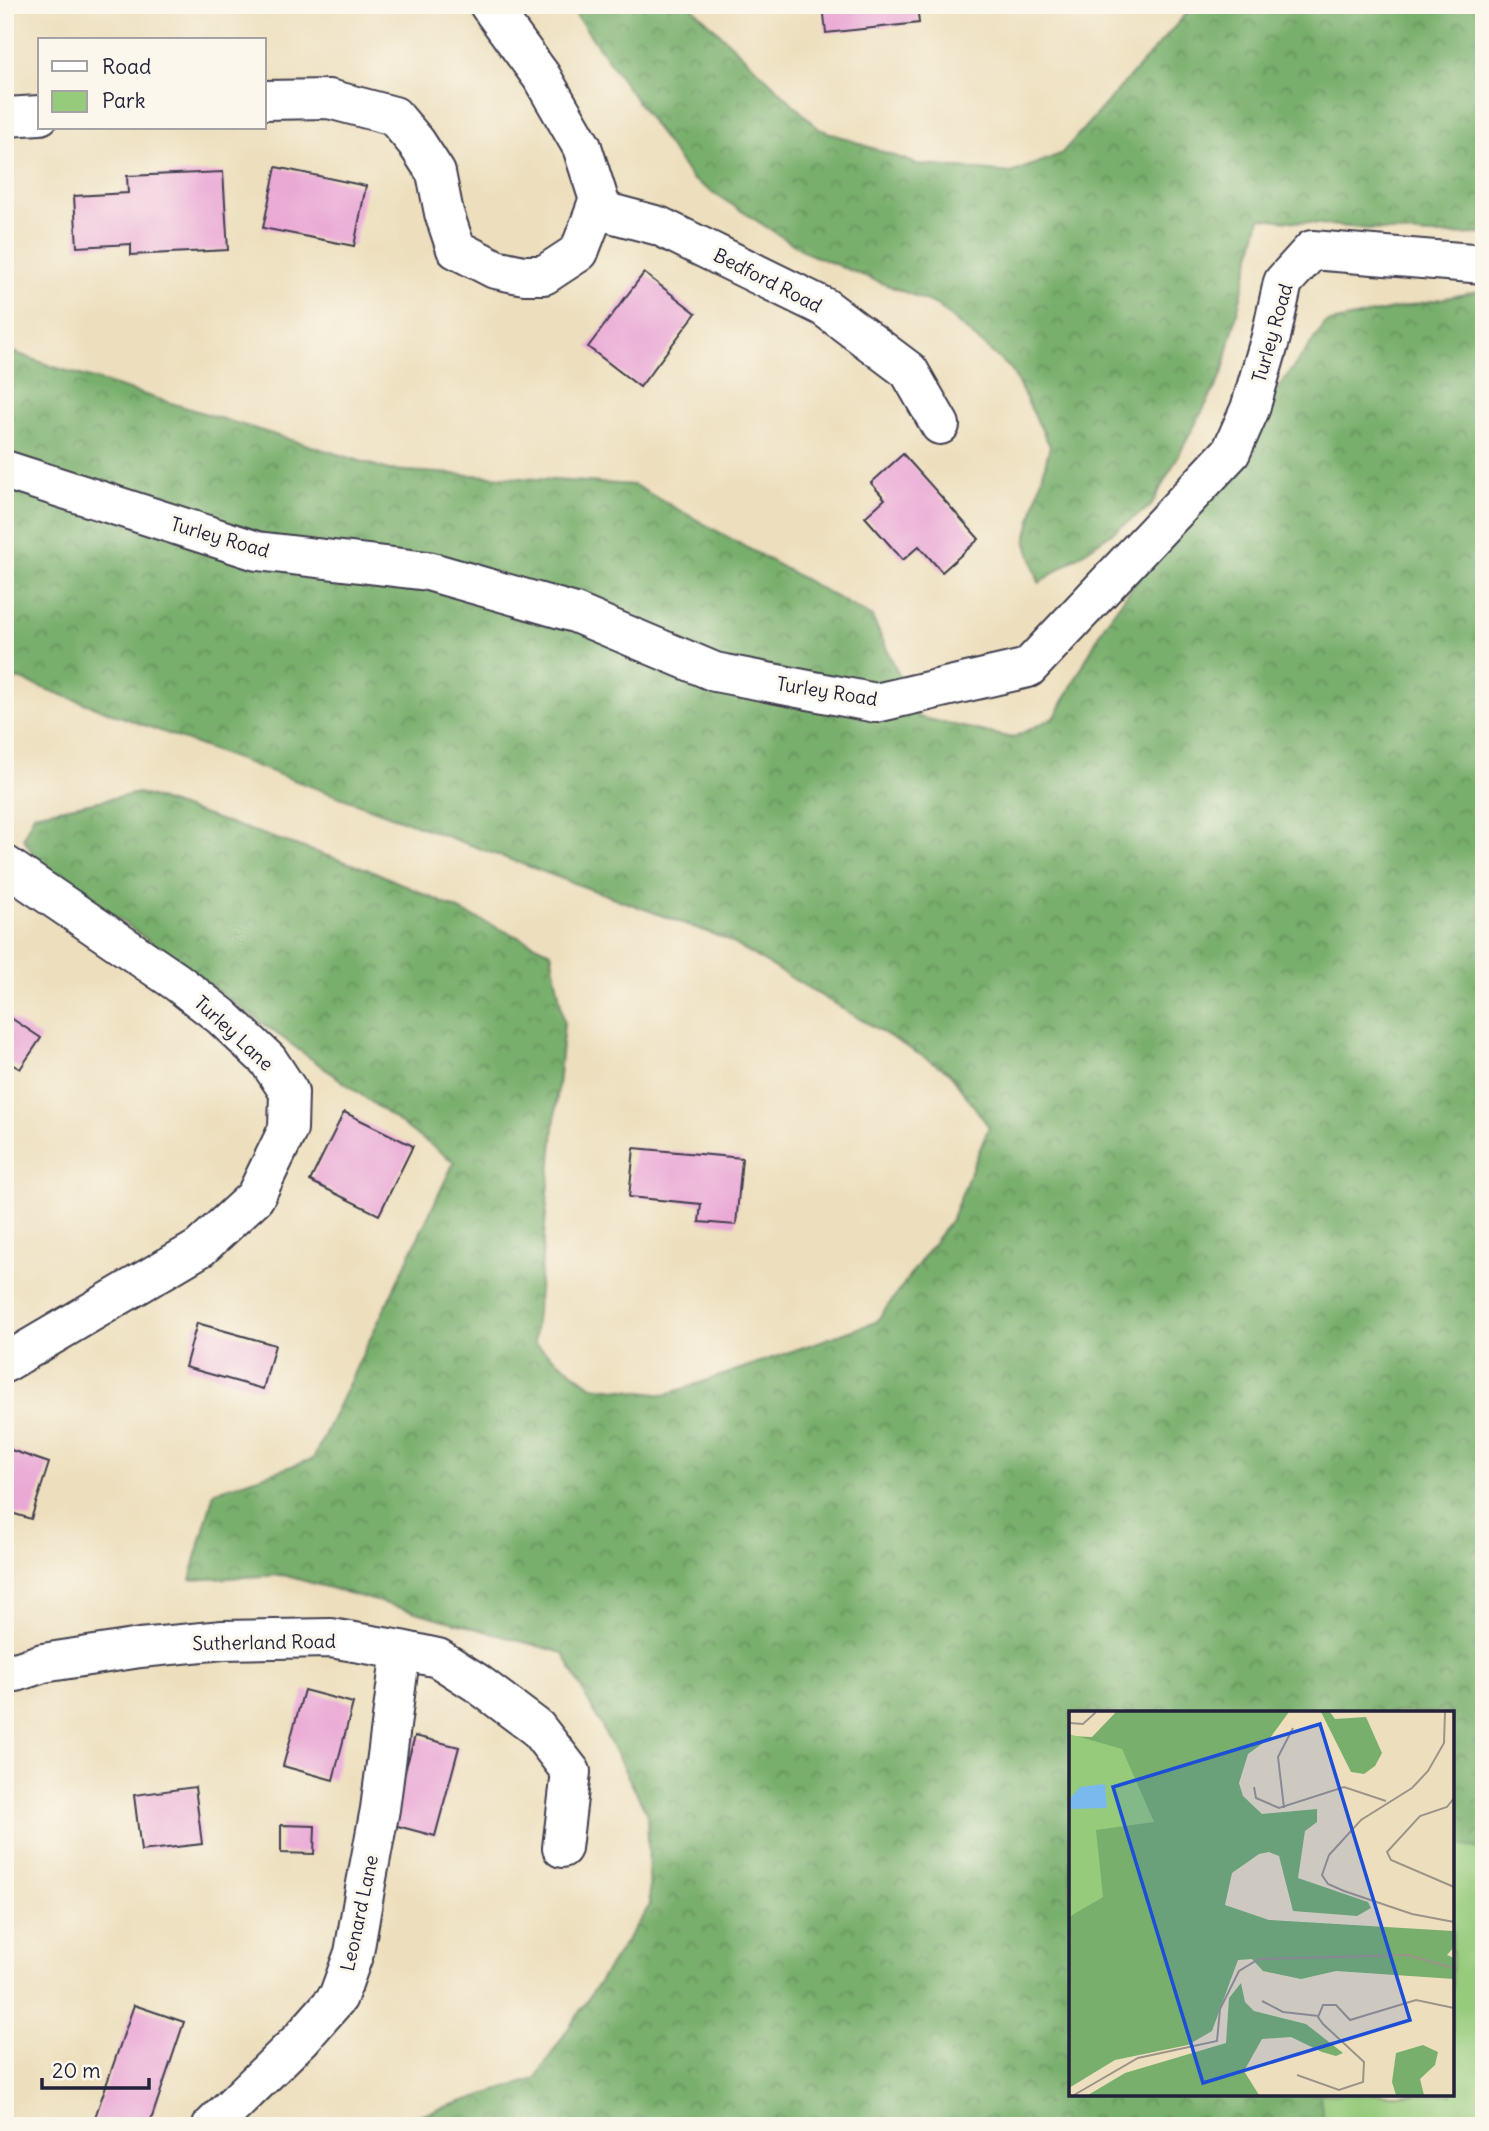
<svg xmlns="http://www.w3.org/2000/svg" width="1489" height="2131" viewBox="0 0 1489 2131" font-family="Delius,sans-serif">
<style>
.forest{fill:url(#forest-crowns);stroke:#4d6854;stroke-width:2}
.park{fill:#96cb7c;stroke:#5c765c;stroke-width:2}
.building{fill:#eaa8d5}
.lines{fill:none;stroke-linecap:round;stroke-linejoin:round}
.minor-casing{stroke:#403e4e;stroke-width:42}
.minor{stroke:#fff;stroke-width:38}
.labels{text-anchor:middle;stroke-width:6;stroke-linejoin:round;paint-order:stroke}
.street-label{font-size:19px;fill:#22223b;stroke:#fbf7ec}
.inset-road{fill:none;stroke:#9c9389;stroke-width:2}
.view{fill:#1d4ed8;fill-opacity:0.15;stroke:#1d4ed8;stroke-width:3.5}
.inset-edge{fill:none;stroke:#22223b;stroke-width:3.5}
</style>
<defs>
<pattern id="forest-crowns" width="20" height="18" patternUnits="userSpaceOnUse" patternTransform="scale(1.75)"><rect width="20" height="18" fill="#78af6c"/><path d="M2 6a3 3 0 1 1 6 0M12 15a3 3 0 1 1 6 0" fill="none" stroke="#628e5a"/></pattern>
</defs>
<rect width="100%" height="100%" fill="#fbf7ec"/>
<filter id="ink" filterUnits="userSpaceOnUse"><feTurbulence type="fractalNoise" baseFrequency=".0143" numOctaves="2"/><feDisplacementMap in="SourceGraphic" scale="14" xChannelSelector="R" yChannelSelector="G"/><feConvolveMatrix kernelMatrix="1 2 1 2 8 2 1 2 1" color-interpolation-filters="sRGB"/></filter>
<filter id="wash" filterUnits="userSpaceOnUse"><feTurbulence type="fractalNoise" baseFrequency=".00686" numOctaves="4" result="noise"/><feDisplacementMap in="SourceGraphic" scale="28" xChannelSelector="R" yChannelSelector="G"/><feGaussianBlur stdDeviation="1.57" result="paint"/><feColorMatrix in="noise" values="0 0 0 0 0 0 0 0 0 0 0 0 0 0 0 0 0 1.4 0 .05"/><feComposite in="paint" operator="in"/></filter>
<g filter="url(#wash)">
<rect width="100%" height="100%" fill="#eddfbd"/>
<path class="forest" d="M569,5H690L819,129L917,164L1011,173L1061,154L1194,5H1484V234L1429,235L1260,218L1222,375L1151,506L1039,583L1026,540L1050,446L1011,369L937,305L807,253L692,179Z
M1484,290V1965L1452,1997V1713H1071V2094H1448V2126H384L535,2079L650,1905L647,1813L563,1653L283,1575L190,1580L214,1492L313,1459L454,1162L37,860L23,838L34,814L139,793L373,871L551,952L564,1022L534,1343L592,1386L665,1395L876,1322L952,1218L989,1127L949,1072L726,939L5,674V349L51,366L389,470L634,485L872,617L918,717L1012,738L1055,717L1105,624L1326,323Z"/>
<path class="park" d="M1452,1844L1484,1849V2126H1324L1320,2094H1452Z"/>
<g id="blocks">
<path class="building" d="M823,5H917L919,23L826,33Z
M276,167L366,186L354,246L263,228Z
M223,172L228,250L131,255V244L77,247L74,196L128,193L127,176Z
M644,273L696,313L640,387L588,347Z
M903,454L979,539L942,572L919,546L903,560L865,517L885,499L871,483Z
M5,1014L41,1038L20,1069L5,1060Z
M344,1112L413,1146L379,1215L310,1181Z
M634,1148L742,1158L736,1225L699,1222L701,1204L629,1197Z
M197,1323L275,1345L263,1389L185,1367Z
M5,1448L49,1463L31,1519L5,1511Z
M304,1690L353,1703L333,1780L283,1766Z
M415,1736L459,1747L435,1836L390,1824Z
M195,1787L202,1844L141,1851L134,1795Z
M281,1825L315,1826L314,1854L281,1853Z
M134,2005L184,2022L149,2126H92Z"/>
</g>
</g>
<g filter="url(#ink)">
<use href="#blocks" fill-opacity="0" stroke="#403e4e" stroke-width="2"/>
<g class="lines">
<g class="minor-casing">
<path id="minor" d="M264,100L329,99L394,116L416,142L436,173L444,213L456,249L495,269L524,275H544L579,252L599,200L582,147L541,76L489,5
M5,117L40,115
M595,209L659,226L824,307L909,371L940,425
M5,470L257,551L428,571L575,613L715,672L876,703L1028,668L1231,452L1250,409L1271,337L1283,282L1312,250L1484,264
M5,865L177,982L221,1016L268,1060L289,1092L288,1129L255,1197L200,1248L5,1363
M5,1671L16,1672L43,1663L140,1648L223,1640L331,1638L401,1650L438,1658L477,1683L537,1728L571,1772L562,1848
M212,2126L301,2039L338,1997L354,1953L365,1889L380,1809L401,1650"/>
</g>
<use href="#minor" class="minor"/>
</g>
</g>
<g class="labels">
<g class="street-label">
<text transform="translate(768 280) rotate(27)" y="7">Bedford Road</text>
<text transform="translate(1272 333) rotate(-74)" y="7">Turley Road</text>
<text transform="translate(220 537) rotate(16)" y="7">Turley Road</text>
<text transform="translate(827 691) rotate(9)" y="7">Turley Road</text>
<text transform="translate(234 1033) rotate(43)" y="7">Turley Lane</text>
<text transform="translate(264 1642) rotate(-1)" y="7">Sutherland Road</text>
<text transform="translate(359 1913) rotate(-78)" y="7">Leonard Lane</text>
</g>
</g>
<g transform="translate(1069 1711)">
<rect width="385" height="385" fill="#eddfbd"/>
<path d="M47,1H220L201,27L179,43L170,72L174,85L193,103L248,98V111L236,120L229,167L299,191L302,197L288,205L224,200L210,145L200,141L190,143L163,162L156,194L200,209L384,220L385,236L378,244L385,247V268L267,260L232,268L194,260L183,248L169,249L143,320L119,334L46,349L0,377V25L23,26ZM252,1H261L266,8L297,6L313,42L306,55L295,63L282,61ZM172,272L176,291L185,300L237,313L274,342L267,345L253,341L222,326L193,328L175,360L190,384H19L56,362L157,332L160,287ZM354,334L369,341L366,354L351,368L355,384H327L323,371L327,342Z" fill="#78af6c"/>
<path d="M0,23L53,38L85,111L27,119L34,186L0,206Z" fill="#96cb7c"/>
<path d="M36,73L38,97L0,98V89L11,76Z" fill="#79b9ed"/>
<path class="inset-road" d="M376,1L375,32L359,60L343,77L292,109L260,144L253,164L259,173L275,180L343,203L385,211M0,12L14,13L27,1M185,76L187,87L210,97L275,76L317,90M385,87L378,96L351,105L318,141L322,149L385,176M215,97L209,46L224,17M193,290L214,301L250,305M228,364L270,379L294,371L295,351L254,313L249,306L254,294H267L281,309L347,289L385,297M5,384L69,347L148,330L151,298L170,260L190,248L338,244L385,257"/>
<path class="view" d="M251,13L341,309L134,372L44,76Z"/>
<rect width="385" height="385" class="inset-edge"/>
</g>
<rect width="1489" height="2131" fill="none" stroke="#fbf7ec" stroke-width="28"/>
<rect x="38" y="38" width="228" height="91" fill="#fbf7ec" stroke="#a4a2a5" stroke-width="2"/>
<rect x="52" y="61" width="35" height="10" fill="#ffffff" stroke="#a4a2a5" stroke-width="2"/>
<text x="102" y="74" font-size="21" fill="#22223b">Road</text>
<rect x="52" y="91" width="35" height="21" fill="#96cb7c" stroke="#a4a2a5" stroke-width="2"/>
<text x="102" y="108" font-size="21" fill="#22223b">Park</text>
<path d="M42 2078v10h107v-10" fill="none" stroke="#22223b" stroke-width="3.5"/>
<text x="52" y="2078" font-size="21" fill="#22223b" stroke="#fbf7ec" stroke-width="5" paint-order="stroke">20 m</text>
</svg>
